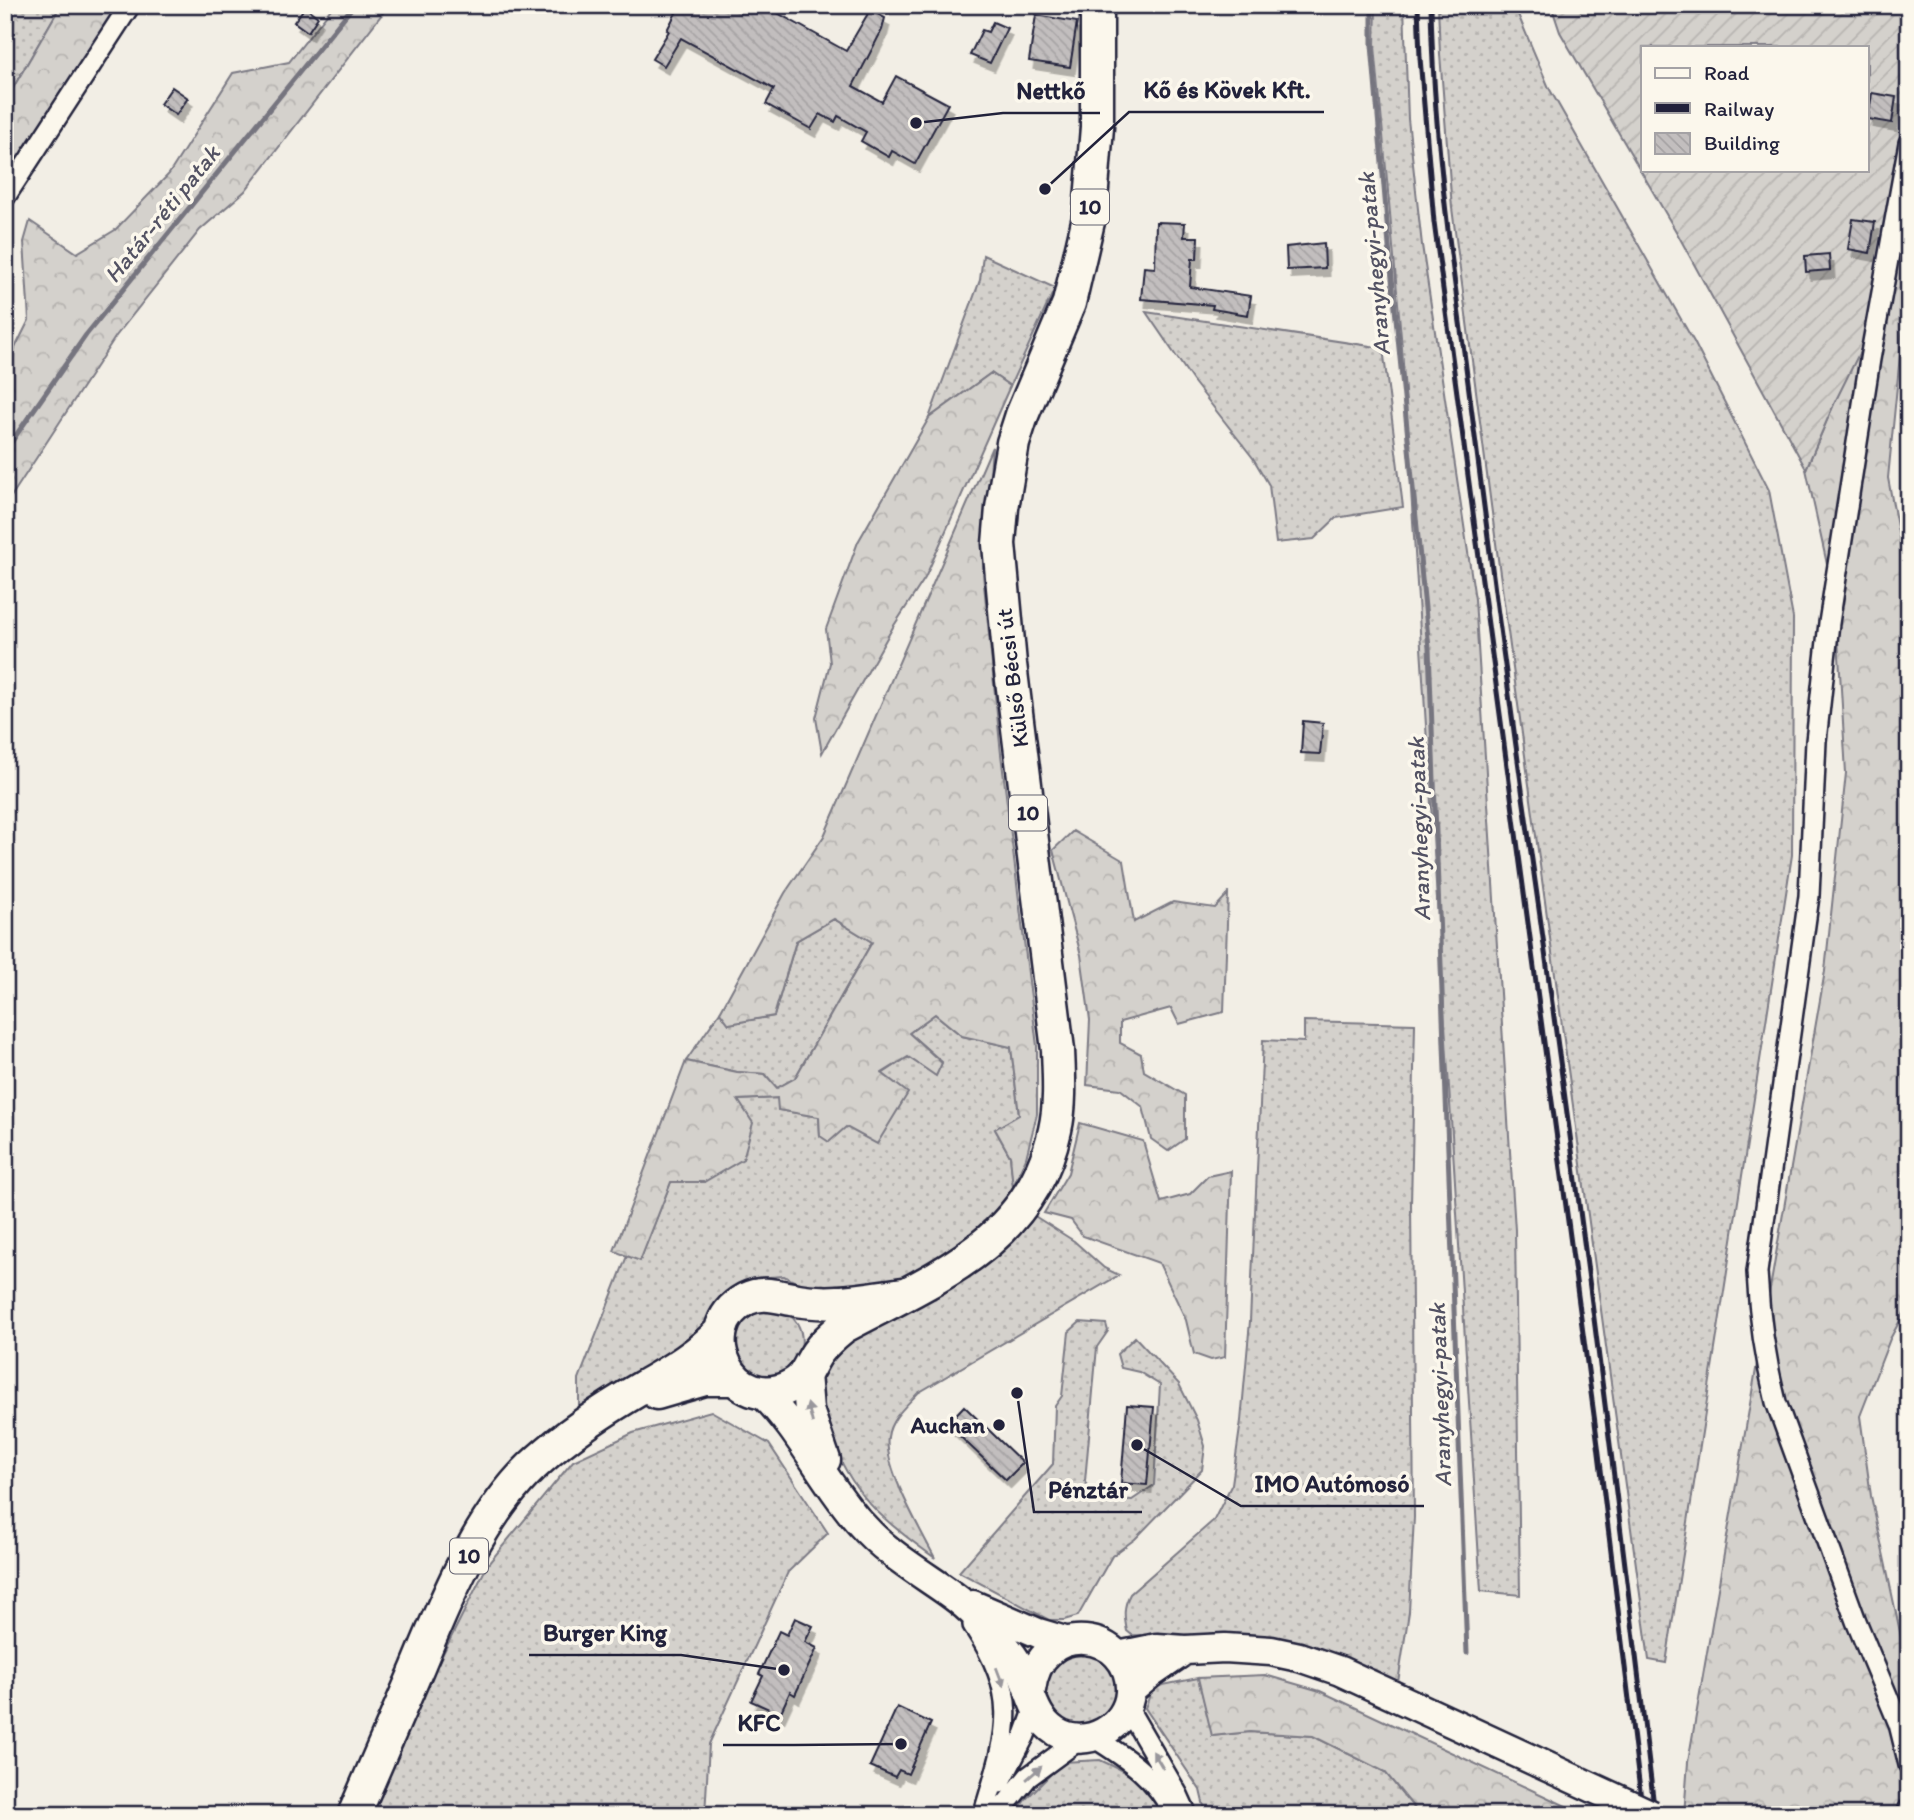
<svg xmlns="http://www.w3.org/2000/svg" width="1914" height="1820" viewBox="0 0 1914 1820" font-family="Itim,sans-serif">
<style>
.grass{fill:url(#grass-dots);stroke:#7b7a84;stroke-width:2}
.forest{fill:url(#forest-crowns);stroke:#7b7a84;stroke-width:2}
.garden{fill:url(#garden-furrows);stroke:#7b7a84;stroke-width:2;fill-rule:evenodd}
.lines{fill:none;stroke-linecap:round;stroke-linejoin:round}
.stream{stroke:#76747f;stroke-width:5}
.building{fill:url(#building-back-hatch);stroke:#22223b;stroke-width:2;filter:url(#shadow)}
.street-casing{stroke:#22223b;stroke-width:24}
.secondary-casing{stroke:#22223b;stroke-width:33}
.primary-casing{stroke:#22223b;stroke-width:37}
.street{stroke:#fbf7ec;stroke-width:19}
.secondary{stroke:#fbf7ec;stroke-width:28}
.primary{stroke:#fbf7ec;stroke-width:32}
.rail{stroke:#22223b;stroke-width:5}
.secondary-bridge-casing{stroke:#22223b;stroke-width:33;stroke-linecap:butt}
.secondary-bridge{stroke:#fbf7ec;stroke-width:28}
.oneway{fill:#99979c}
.poi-dot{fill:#22223b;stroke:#fbf7ec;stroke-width:2.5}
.labels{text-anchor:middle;stroke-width:7;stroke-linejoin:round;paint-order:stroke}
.shield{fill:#fbf7ec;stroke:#636270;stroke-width:2}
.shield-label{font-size:21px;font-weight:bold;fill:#22223b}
.street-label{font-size:23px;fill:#22223b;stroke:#fbf7ec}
.poi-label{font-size:23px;font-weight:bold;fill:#22223b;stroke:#fbf7ec;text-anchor:end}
.water-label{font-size:24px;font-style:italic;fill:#535263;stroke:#fbf7ec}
.leader{fill:none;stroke:#22223b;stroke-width:2.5}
.callout-dot{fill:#22223b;stroke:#fbf7ec;stroke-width:2.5}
.callout-label{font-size:24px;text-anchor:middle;font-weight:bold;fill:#22223b;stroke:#fbf7ec;stroke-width:7;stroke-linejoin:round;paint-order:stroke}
</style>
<defs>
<pattern id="grass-dots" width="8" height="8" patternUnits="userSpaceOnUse" patternTransform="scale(1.75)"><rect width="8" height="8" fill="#d4d1cc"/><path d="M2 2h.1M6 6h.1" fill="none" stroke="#b6b3b0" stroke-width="1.8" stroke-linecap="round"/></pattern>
<pattern id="forest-crowns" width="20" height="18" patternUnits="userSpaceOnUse" patternTransform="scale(1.75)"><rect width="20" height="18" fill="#d4d1cc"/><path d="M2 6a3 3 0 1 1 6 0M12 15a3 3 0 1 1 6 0" fill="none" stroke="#b6b3b0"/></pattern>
<pattern id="garden-furrows" width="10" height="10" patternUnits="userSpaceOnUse" patternTransform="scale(1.75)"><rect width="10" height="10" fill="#d4d1cc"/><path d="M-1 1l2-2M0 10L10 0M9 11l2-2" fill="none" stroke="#b6b3b0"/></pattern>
<pattern id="building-back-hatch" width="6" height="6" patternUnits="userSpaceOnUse" patternTransform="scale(1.75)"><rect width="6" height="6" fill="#c2bebe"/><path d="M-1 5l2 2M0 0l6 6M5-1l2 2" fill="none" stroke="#a6a3a4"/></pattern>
<filter id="shadow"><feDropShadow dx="4.5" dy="8" stdDeviation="0" flood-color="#0004"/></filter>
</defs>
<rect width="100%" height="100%" fill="#f2eee5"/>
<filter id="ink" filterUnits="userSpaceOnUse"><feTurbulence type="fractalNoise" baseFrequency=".0143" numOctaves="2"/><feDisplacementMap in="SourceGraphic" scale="14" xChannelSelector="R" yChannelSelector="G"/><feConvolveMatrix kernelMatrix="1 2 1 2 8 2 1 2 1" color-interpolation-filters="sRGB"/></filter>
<g filter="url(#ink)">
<path class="grass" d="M5,5H61L5,102Z
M1376,5H1404L1408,119L1422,245L1475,599L1515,1230L1520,1595L1481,1591L1402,348L1375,46Z
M1438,5H1514L1549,88L1694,342L1769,490L1793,618L1792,855L1666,1663L1649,1660L1499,566L1452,208L1440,54Z
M983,255L1055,288L1010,386L991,373L929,418L980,280Z
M1146,312L1383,348L1403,507L1336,518L1314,539L1276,543L1269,485L1253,458L1193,381Z
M834,919L872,942L795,1078L777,1088L765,1074L737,1072L686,1061L720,1012L729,1024L774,1016L796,941Z
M935,1014L962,1036L1011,1047L1019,1115L995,1129L1010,1156L1013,1187L1001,1214L934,1263L898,1280L817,1293L784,1276L753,1278L723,1294L711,1321L680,1354L579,1408V1379L627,1256L640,1260L671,1182H704L737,1100L778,1098V1110L819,1117L820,1136L882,1074L908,1057L936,1075L942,1062L909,1033Z
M1304,1021L1415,1024L1411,1205L1414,1517L1409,1612L1397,1689L1247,1639L1132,1635L1127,1631C1124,1616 1123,1607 1130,1594L1214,1520L1232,1484L1241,1421L1250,1321L1263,1040L1304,1042Z
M1033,1215L1074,1241L1104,1268L1119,1275L918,1393C906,1406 890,1419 888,1437C883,1466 921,1531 935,1558C883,1521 850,1494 829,1432C826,1422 819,1410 819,1401C818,1377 831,1354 844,1336L965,1275L1002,1250Z
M754,1310C761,1310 769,1308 776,1310C818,1316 805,1384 763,1379C756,1378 748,1373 742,1370C731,1336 725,1335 754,1310Z
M1080,1322L1106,1324L1108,1331L1097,1347L1085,1481L1096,1497L1132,1500L1154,1485L1160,1385L1139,1372L1121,1368L1117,1354L1135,1337L1179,1384L1197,1420L1205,1446L1202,1470L1135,1539L1112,1556L1078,1616L1064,1620H1049L959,1572L1053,1464L1055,1406L1062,1396L1069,1332Z
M711,1411L769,1444L828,1533L788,1572L709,1744L705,1815H369L402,1735L488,1564L573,1461L633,1433Z
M1044 1689a36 36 0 1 1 72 0a36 36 0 1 1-72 0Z
M1198,1678L1213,1736L1250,1732L1313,1736L1385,1772L1420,1815H1206L1200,1790L1145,1708L1153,1687Z
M1100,1760C1133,1775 1146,1782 1164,1815H1015L1025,1800L1063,1762Z"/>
<path class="forest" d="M61,5H118L5,188V102Z
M334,5H389L245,191L200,230L116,336L5,506V368L29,320L24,242L30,221L77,253L115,230L169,174L233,73L289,62Z
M1909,174V263L1888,478L1909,591V1304L1890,1339L1860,1416L1871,1496L1909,1674V1815H1684L1688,1762L1825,971L1846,773L1836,605L1806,469L1834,404Z
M991,373L1010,386L925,578L893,627L822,753L816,718L830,663L826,629L858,542L929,418Z
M992,447L983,574L1001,754L1037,1046V1114L1026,1158L1013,1187L1010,1156L995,1129L1019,1115L1011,1047L962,1036L935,1014L909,1033L942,1063L936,1076L908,1057L882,1073L908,1093L877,1144L846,1127L829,1142L820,1136L819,1117L778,1110L777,1098L738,1100L753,1123L743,1159L704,1182H671L640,1261L614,1251L686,1061L737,1072L765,1074L777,1088L795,1078L872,942L834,919L796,941L774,1016L729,1024L720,1012L785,893L824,836Z
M1073,831L1124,861L1134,922L1173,902L1215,908L1228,894L1224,1012L1179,1024L1171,1008L1120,1022V1043L1141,1054L1144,1071L1185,1095V1139L1168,1151L1151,1139L1143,1107L1120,1089L1087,1085L1090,1020L1081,955L1053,850Z
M1080,1123L1143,1141L1161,1202L1190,1194L1208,1176L1231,1171L1225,1357L1211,1360L1194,1354L1186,1320L1159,1263L1083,1236L1071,1220L1044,1213L1068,1173Z
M1265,1675L1320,1691L1585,1815H1420L1385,1772L1313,1736L1250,1732L1212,1736L1198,1678Z"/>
<path class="garden" d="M1551,5H1909V174L1885,301L1834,404L1806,469L1677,233L1560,32ZM1643,47H1867V170H1643Z"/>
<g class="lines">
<path class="stream" d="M1372,5V45L1390,258L1429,648L1467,1653
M5,451L86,335L354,5
M1471,1808L1472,1815"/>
</g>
<path class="building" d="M680,5H763L846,51L870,10L885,18L882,30L853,86L882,102L896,76L948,104L915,164L892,151L889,157L861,141L866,132L838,116L835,122L820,114L811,129L766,104L774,89L681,38L664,66L652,59L669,31L667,30Z
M305,7L318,17L308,32L294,22Z
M1036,15L1077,22L1070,67L1029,61Z
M993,22L1007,28L990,63L970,55L982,30L988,32Z
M172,87L188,98L176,115L160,104Z
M1872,93L1896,97L1892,123L1868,119Z
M1853,219L1875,222L1870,253L1848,249Z
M1156,222L1185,223L1184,237H1198L1197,259H1192L1190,287L1251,296L1248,315L1212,309L1213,305L1141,299L1144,267L1155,268Z
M1324,243L1325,268L1287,270L1286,247Z
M1829,254L1830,270L1806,272L1805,256Z
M1303,721L1323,723L1320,754L1301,753Z
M1127,1405L1154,1407L1147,1485L1121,1483Z
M964,1406L1023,1463L1006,1480L947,1424Z
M795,1618L813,1626L805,1642L817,1648L795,1695L790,1692L780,1714L751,1701L763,1676L759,1674L779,1631L787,1635Z
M897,1707L931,1723L908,1774L899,1770L895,1777L870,1766Z"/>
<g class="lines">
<g class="street-casing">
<path id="street" d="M1909,143L1870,359L1829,623L1816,741L1809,896L1757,1272C1759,1317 1765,1358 1776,1402L1856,1621L1899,1724L1909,1765
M5,197L130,5
M973,1625C1020,1697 1009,1729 986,1806
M1127,1707L1178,1795L1187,1815
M1093,1737C1127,1758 1157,1778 1174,1815
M1000,1783L1025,1735L1035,1708
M997,1815L1028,1777L1080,1739
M1907,1815L1909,1809"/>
</g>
<g class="secondary-casing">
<path id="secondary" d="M806,1374L809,1410L826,1460
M761,1392C801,1430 823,1482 860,1523C886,1553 920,1572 952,1595C973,1610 992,1631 1009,1651C1031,1676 1028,1715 1056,1732C1086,1751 1128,1727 1130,1692C1133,1630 1040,1616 1031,1690
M973,1605L1038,1633L1065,1641
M1118,1656L1157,1648L1185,1650L1225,1648L1271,1651L1299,1657L1340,1671L1537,1762
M1130,1691L1150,1674L1185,1650"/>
</g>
<g class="primary-casing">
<path id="primary" d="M903,1294C865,1299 830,1307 792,1299C776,1296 762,1291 746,1299C689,1330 734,1417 791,1386C806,1379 808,1366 817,1353C824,1343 833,1335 843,1327C934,1278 1031,1243 1055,1130C1061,1104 1059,1076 1058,1050L1010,664L999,544L1002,508L1013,443L1022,415L1069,303L1090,213L1097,127V5
M657,1393L705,1379H735
M354,1815C375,1766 396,1717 417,1669C446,1599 481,1511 539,1460C570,1432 607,1408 643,1387C672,1370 697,1356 720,1332"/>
</g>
<use href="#street" class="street"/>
<use href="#secondary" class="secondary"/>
<use href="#primary" class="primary"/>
<path class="rail" d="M1418,5L1420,58L1434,222L1598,1445L1643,1815
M1431,5C1433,122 1448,236 1464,352C1483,500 1502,649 1523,797C1572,1136 1615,1475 1655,1815"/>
<g class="secondary-bridge-casing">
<path id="secondary-bridge" d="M1537,1762L1652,1815"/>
</g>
<use href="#secondary-bridge" class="secondary-bridge"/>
</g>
<defs><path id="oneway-solid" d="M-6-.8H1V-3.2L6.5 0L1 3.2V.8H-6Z" transform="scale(1.75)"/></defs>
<g class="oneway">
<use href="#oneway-solid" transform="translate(810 1413) rotate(-104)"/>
<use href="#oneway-solid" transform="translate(1000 1677) rotate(69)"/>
<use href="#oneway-solid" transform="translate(1158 1760) rotate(-121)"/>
<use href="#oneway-solid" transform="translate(1034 1773) rotate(-41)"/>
</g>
</g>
<circle class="poi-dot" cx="999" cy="1425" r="7"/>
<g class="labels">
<g class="shield">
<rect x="1071" y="189.5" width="38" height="35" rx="5"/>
<rect x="1009" y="795.5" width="38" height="35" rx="5"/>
<rect x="450" y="1538.5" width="38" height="35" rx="5"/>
</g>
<g class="shield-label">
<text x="1090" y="214">10</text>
<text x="1028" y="820">10</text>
<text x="469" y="1563">10</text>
</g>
<g class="street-label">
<text transform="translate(1012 678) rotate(-97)" y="8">Külső Bécsi út</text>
</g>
<g class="poi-label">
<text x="985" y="1433">Auchan</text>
</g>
<g class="water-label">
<text transform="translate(162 214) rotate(-51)" y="8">Határ-réti patak</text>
<text transform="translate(1374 264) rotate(-95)" y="8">Aranyhegyi-patak</text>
<text transform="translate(1419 829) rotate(-92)" y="8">Aranyhegyi-patak</text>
<text transform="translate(1440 1395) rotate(-92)" y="8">Aranyhegyi-patak</text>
</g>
</g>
<path class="leader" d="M1045 189L1129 112H1324M916 123L1003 113H1100M1137 1445L1241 1506H1424M1017 1393L1034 1512H1142M784 1670L681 1655H529M901 1744L794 1745H723"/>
<g class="callout-dot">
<circle cx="1045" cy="189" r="7"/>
<circle cx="916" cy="123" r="7"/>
<circle cx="1137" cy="1445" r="7"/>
<circle cx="1017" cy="1393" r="7"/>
<circle cx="784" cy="1670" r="7"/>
<circle cx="901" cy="1744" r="7"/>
</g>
<g class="callout-label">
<text x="1227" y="98">Kő és Kövek Kft.</text>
<text x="1051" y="99">Nettkő</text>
<text x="1332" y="1492">IMO Autómosó</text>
<text x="1088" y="1498">Pénztár</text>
<text x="605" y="1641">Burger King</text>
<text x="759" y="1731">KFC</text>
</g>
<rect width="1914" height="1820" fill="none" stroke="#fbf7ec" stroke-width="28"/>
<rect x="14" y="14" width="1886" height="1792" fill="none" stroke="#22223b" stroke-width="2.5" filter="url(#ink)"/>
<rect x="1641" y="46" width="228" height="126" fill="#fbf7ec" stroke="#a4a2a5" stroke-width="2"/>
<rect x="1655" y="68" width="35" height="10" fill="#fbf7ec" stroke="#a4a2a5" stroke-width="2"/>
<text x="1704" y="80" font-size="21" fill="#22223b">Road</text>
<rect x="1655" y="103" width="35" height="10" fill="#22223b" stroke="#a4a2a5" stroke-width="2"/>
<text x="1704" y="116" font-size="21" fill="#22223b">Railway</text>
<rect x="1655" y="133" width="35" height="21" fill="url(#building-back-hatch)" stroke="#a4a2a5" stroke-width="2"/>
<text x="1704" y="150" font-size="21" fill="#22223b">Building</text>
</svg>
